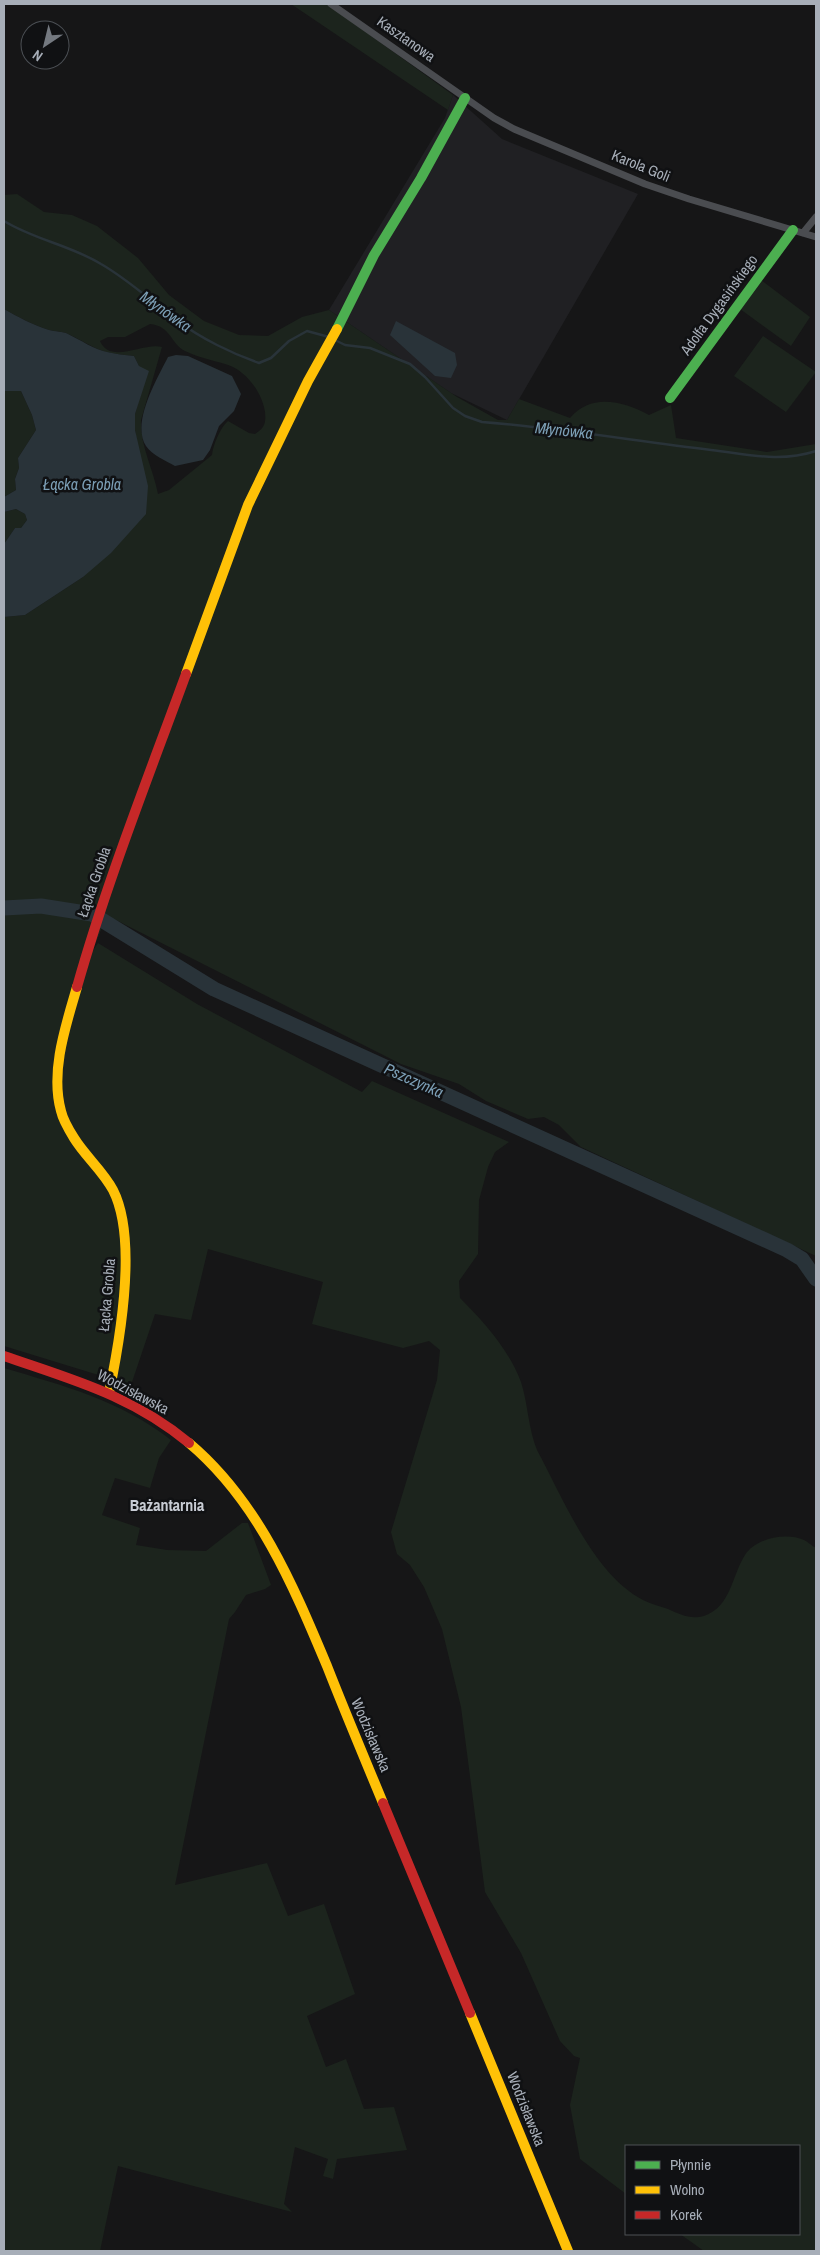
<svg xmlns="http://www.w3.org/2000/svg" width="820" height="2255" viewBox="0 0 820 2255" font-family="'Archivo Narrow',sans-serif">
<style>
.built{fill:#202023}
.green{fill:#1c241d;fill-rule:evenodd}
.water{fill:#293339}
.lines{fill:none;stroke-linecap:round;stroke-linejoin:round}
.stream{stroke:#293339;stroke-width:2.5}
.river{stroke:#293339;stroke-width:15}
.street{stroke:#4a4c50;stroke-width:7}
.fast{stroke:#4caf50;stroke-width:10}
.slow{stroke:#ffc107;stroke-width:10}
.jam{stroke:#c62828;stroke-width:10}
.labels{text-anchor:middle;stroke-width:5;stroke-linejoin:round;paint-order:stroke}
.street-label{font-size:15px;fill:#a7aeb8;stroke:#101113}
.water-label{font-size:16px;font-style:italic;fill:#7c9fb6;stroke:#101113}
.neighbourhood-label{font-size:16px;font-weight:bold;fill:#c8ccd4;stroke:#101113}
</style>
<rect width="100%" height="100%" fill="#161617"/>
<path class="built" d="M453,95L502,139L638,194L507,420L451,393L329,310L445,118Z"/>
<path class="green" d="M291,4H327L453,95L448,110Z
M17,194L44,212L72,215L97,226L138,258L169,295L204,321L239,335L268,336L302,317L329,310L457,397L498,420H507L519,399L570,418C591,393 623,401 649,415L671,405L676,438L767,452L816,444V1256L581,1147L559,1125L544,1117L528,1119L486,1101L459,1084L401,1064L114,919L105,920L92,952L98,943L197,1004L362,1092L372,1081L509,1142L495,1152L488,1167L479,1200L478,1254L459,1281L460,1298C484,1322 509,1350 521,1382C528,1404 528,1428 537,1450C563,1498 593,1574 643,1600C651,1604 660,1606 668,1609C679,1614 691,1620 704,1616C731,1607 732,1575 745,1555C756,1538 786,1532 804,1540C808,1542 812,1546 816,1548V2251H704L680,2234H799V2146H626V2194L580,2159L570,2105L580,2058L574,2056L560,2041L521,1953L485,1892L461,1707L442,1629L424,1587L410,1565L397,1554L391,1532L437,1380L440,1350L429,1341L403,1348L312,1324L323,1282L208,1249L191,1320L155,1314L131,1385L4,1346V617L25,615L83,577L137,443L135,430V414L139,399V366L134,356C125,355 115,354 106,352C95,349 79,339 68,334C63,331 55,332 49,330C33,325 18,317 4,309V195ZM150,324C171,326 170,343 185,351C197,357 212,360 225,364C245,369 262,392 265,412C266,423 265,428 255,434L249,433L228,421C220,428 213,445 212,455L169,490L158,494C153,468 140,446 141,420L162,347C144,342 110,365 100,341L108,337H125Z
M761,280L810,317L791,346L740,309Z
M763,336L816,372L786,412L734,376Z
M10,390L21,391L32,415L36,430L18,458L19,468L15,479L16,490L4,497V391Z
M16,509L25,514L27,520L21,528H15L4,544V512Z
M4,1368C64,1386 120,1400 171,1440L159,1458L150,1488L115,1478L102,1515L140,1528L136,1545L167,1550L206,1551L242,1523H248L271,1585L265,1589L246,1595L235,1612L229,1619L175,1885L267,1863L288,1916L324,1904L355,1994L307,2016L326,2067L346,2059L364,2109L394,2107L407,2150L337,2159L333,2179L323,2176L328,2159L295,2147L284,2204L292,2212L118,2166L100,2251H4Z"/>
<path class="water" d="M4,309C18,317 33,325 49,330C55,332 63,331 68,334C79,339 95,350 107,352C115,354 125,355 134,356L139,366L149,371L135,414V430L148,486L146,514L111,553L83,577L25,615L4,617V544L15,528H21L27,520L25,514L16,509L4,512V497L16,490L15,479L19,468L18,458L36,430L32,415L21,391H4Z
M396,321L455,353L457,365L451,378L435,376L390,335Z
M176,355L188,356L232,376L241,394L234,411L219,426L210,450L203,460L175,466C166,461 152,455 146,446C131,423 157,379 168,357Z"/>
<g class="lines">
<path class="stream" d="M4,221C35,240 70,245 101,264C129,280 152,302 178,321C200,338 233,354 259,363L271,358L289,341L307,331L329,337
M335,340L345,345L370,348L410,364L425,377L453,408L465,416L482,422C559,428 635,441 711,450C748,454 779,463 816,451"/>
<path class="river" d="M4,908L41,906L92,914L214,989L787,1250L802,1259L816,1279"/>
<path class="street" d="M331,4L494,118L514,129L645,184L689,199L816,237
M803,233L816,217"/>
<path class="fast" d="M337,329L374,255L421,178L465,98
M670,398L793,230"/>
<path class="slow" d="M186,674L248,505L308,381L337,329
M77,987C66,1025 50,1071 61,1111C63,1120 69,1130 74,1138C85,1156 103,1171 113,1190C138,1239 120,1340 109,1393
M189,1443C258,1501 293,1585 327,1666C345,1712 364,1757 383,1803
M470,2013L568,2251"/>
<path class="jam" d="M77,987C107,881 148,778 186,674
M4,1356C73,1380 131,1395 189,1443
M383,1803L470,2013"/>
</g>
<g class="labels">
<g class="street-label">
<text transform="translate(406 39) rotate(35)" y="5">Kasztanowa</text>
<text transform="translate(641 166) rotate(22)" y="5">Karola Goli</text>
<text transform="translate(719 305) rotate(-54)" y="5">Adolfa Dygasińskiego</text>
<text transform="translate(94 882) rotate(-71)" y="5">Łącka Grobla</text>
<text transform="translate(107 1295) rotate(-85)" y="5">Łącka Grobla</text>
<text transform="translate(133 1392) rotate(28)" y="5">Wodzisławska</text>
<text transform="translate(371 1735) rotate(67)" y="5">Wodzisławska</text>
<text transform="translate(526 2109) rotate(68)" y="5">Wodzisławska</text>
</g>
<g class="water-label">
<text transform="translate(166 311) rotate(35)" y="6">Młynówka</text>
<text transform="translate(564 430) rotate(6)" y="6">Młynówka</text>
<text x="82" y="490">Łącka Grobla</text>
<text transform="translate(414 1080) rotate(24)" y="6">Pszczynka</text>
</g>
<g class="neighbourhood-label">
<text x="167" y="1511">Bażantarnia</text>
</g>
</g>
<rect width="820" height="2255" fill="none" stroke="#a7aeb8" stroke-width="10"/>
<rect x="625" y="2145" width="175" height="90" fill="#101113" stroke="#4c5055"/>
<rect x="635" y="2161" width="25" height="8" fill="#4caf50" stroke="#4c5055"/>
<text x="670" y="2170" font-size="15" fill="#a7aeb8">Płynnie</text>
<rect x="635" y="2186" width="25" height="8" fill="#ffc107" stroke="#4c5055"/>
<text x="670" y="2195" font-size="15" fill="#a7aeb8">Wolno</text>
<rect x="635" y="2211" width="25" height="8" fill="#c62828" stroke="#4c5055"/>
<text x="670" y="2220" font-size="15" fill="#a7aeb8">Korek</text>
<g transform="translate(45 45) rotate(215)"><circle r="24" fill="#101113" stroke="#4c5055"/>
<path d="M0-4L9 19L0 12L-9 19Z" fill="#747980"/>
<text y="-8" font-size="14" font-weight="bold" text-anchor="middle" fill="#a7aeb8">N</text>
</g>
</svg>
